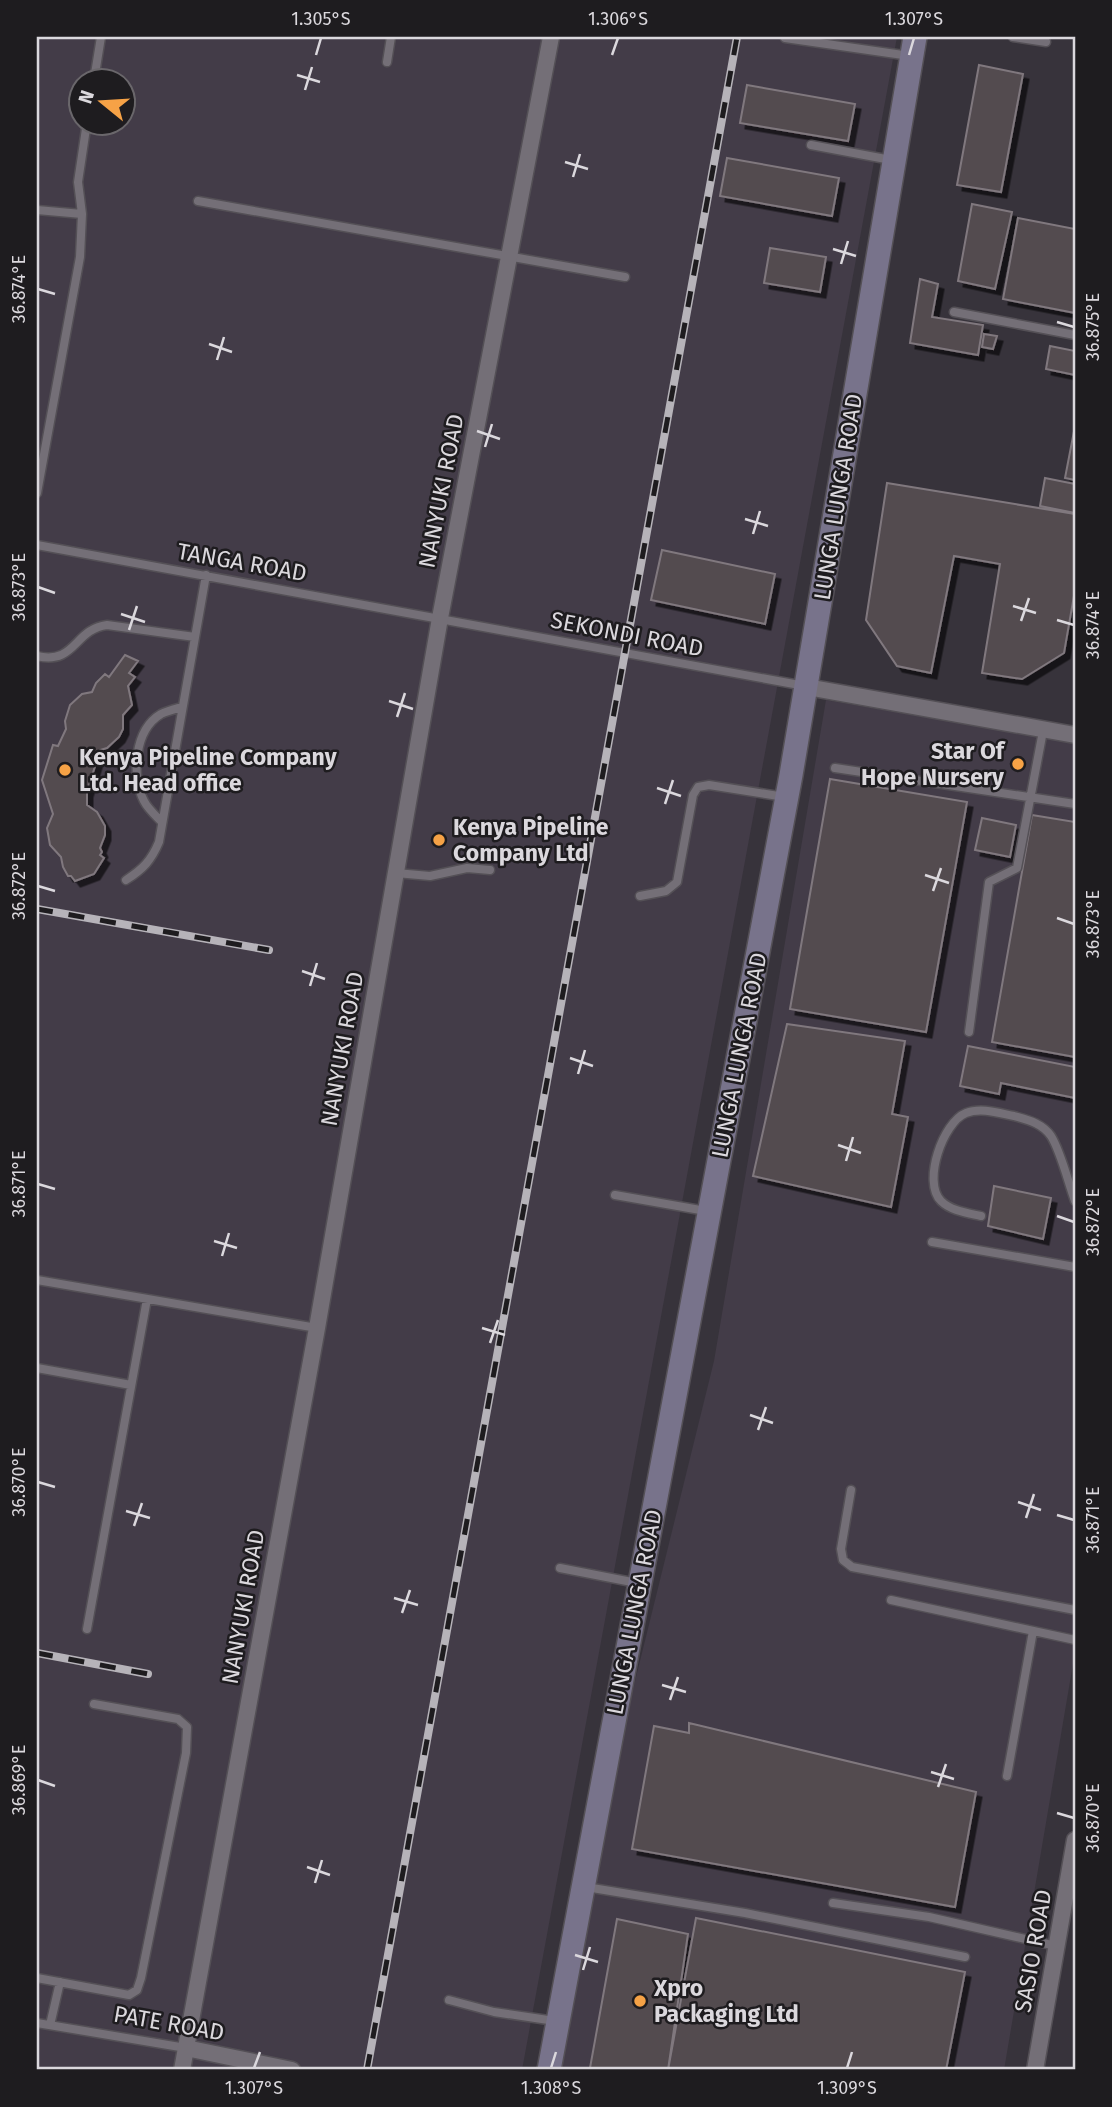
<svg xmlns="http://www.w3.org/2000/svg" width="1112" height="2107" viewBox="0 0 1112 2107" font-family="'Fira Sans',sans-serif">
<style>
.built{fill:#433c48;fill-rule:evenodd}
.building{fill:#524b50;stroke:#80787e;stroke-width:2;filter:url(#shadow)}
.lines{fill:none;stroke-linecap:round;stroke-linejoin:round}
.lane-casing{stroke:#545056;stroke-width:11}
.street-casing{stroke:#545056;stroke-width:19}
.secondary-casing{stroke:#545056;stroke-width:26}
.lane{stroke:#746f77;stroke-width:8}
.street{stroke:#746f77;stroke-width:16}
.secondary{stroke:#78738b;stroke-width:23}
.rail-casing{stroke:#b6b3b9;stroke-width:8}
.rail{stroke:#1e1c1f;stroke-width:5;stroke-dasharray:16;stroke-linecap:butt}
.ticks{fill:none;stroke:#dbd8dd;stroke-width:2.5}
.poi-dot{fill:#f6a246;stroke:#1e1c1f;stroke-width:2.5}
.labels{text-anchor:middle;stroke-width:5;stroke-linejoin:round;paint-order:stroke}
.street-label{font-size:23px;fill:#dbd8dd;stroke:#1e1c1f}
.poi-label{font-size:23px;font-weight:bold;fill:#dbd8dd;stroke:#1e1c1f;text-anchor:start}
.neatline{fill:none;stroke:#dbd8dd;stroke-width:2.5}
.ticks-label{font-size:18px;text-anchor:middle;fill:#dbd8dd}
</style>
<defs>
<filter id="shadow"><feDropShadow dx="5.5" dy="5.5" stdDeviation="0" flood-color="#0009"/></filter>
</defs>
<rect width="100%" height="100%" fill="#37333b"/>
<path class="built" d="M37,37H897L522,2070H37ZM80,80H122V122H80Z
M826,700L1075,743V1652L1004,2070H557L622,1734L714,1361Z"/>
<path class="building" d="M979,65L1023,74L1001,192L957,185Z
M747,85L855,104L848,141L740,123Z
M727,158L839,178L832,216L720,196Z
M972,204L1012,212L995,289L958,281Z
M1018,218L1075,229V313L1003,299Z
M770,248L826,257L820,292L764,283Z
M920,279L938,284L932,317L983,325L978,355L910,343Z
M984,334L997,336L993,349L982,347Z
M1050,346L1075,351V375L1046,369Z
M1075,426V480L1065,478Z
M1045,478L1075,484V513L1040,506Z
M887,483L1075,514V590L1064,653L1022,679L982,673L1000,564L954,556L931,673L897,666L866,620Z
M662,550L775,574L765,624L651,600Z
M125,655L138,661L129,673L135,677L128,686L132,705L123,715V729L119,737L107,748L100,750L87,792V805L97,812L105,826V835L100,848L102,852L100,855L104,858L94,874L75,881L71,876H68L63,867L61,857L50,845L47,828L53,814L42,780L53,745L58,746L66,729L65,721L70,705L82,694L92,692L96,683L105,674L109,677Z
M830,779L967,802L926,1032L790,1009Z
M1032,815L1075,822V1057L992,1042Z
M982,818L1016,825L1010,857L975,850Z
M787,1024L905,1041L892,1114L908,1117L891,1207L753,1176Z
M968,1046L1075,1067V1098L1001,1083L999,1094L960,1086Z
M994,1186L1051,1198L1043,1239L988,1226Z
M689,1723L976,1792L955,1907L632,1849L654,1726L689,1733Z
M696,1918L965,1972L946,2070H668Z
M617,1919L688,1934L668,2070H599L590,2068Z"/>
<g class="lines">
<g class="lane-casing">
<path id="lane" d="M1013,37L1046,42
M785,38L910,56
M387,62L391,37
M94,80L101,37
M811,145L891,160
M198,201L625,277
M37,210L82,214
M954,312L1075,335
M37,493L80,257L82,214L78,182L87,122
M37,545L805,686
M37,656C76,665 74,629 107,625L195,637
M835,768L1075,804
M162,822C155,815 148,809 144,801C131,776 134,730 161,714C167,711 175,709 182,707
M396,873L430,876L467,868L490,870
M126,880C143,869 151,861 159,842L206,575
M640,896L666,891L677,882L693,795L698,787L709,785L785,797
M969,1032L989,882L1017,868L1043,731
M615,1195L706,1211
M981,1216C968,1213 951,1211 941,1201C922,1182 943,1122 966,1113C981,1107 999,1113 1014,1116C1028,1120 1042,1123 1051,1136C1061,1152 1068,1182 1075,1201
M932,1242L1075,1267
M37,1280L317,1328
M37,1368L131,1385
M851,1490L841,1549L843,1560L852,1567L1075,1610
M560,1568L637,1583
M891,1600L1075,1640
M87,1629L147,1299
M1007,1776L1033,1631
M586,1887L745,1913L965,1957
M833,1903L929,1917L1056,1946
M37,1978L129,1995L137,1990L141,1978L186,1753L187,1727L178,1719L94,1704
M449,2000L494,2012L555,2021
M37,2023L186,2048
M50,2025L60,1982"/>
</g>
<g class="street-casing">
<path id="street" d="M807,687L1075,735
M186,2048L292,2070
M182,2070L317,1328L440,618L551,37
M1035,2070L1075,1840"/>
</g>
<g class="secondary-casing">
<path id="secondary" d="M549,2070L791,775L915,37"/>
</g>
<use href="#lane" class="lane"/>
<use href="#street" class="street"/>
<use href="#secondary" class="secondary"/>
<g class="rail-casing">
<path id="rail" d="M37,909L269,950
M37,1653L148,1674
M367,2070L737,37"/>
</g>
<use href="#rail" class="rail"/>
</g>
<path class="ticks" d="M316,55L321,38M612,55L618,38M909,55L914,38M297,75L320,82M305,90L312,67M565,162L588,169M573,177L580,154M833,249L856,256M841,264L848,241M38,289L55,294M1057,322L1074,327M209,344L232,352M217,360L224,337M477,431L500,439M485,447L492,424M745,519L768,526M753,534L760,511M38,587L55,593M1013,606L1036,613M121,614L145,622M1057,620L1074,625M1021,621L1029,598M129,630L137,606M389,701L413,709M397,717L405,693M657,788L681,796M665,804L673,780M925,875L949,883M38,886L55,891M933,891L941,868M1057,918L1074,924M302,971L325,979M310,986L317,963M570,1058L593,1066M578,1074L585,1050M838,1145L861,1153M846,1161L853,1137M38,1184L55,1189M1057,1216L1074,1222M214,1241L237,1248M222,1256L229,1233M482,1328L505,1335M490,1343L498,1320M750,1415L773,1423M758,1430L766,1407M38,1482L55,1487M1018,1502L1041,1510M126,1511L150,1518M1057,1515L1074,1520M1026,1518L1034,1494M134,1526L142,1503M394,1598L418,1605M402,1613L410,1590M662,1685L686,1692M670,1700L678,1677M931,1772L954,1779M38,1780L55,1786M938,1787L946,1764M1057,1813L1074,1818M307,1867L330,1875M315,1883L322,1860M575,1955L598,1962M583,1970L590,1947M254,2068L260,2052M551,2068L556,2052M847,2068L852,2052"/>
<g class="poi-dot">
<circle cx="1018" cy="764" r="7"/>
<circle cx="65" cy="770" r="7"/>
<circle cx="439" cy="840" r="7"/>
<circle cx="640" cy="2001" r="7"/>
</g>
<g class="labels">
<g class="street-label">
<text transform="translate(441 491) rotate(-79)" y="8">NANYUKI ROAD</text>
<text transform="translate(838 497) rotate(-81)" y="8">LUNGA LUNGA ROAD</text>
<text transform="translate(242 562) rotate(10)" y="8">TANGA ROAD</text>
<text transform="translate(627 634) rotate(11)" y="8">SEKONDI ROAD</text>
<text transform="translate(342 1049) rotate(-80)" y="8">NANYUKI ROAD</text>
<text transform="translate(739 1055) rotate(-79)" y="8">LUNGA LUNGA ROAD</text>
<text transform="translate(243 1607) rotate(-80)" y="8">NANYUKI ROAD</text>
<text transform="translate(634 1612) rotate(-79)" y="8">LUNGA LUNGA ROAD</text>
<text transform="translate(1033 1951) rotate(-80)" y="8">SASIO ROAD</text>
<text transform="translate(169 2023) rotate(10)" y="8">PATE ROAD</text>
</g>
<g class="poi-label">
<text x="1004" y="759" text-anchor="end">Star Of<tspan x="1004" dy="26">Hope Nursery</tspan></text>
<text x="79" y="765">Kenya Pipeline Company<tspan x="79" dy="26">Ltd. Head office</tspan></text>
<text x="453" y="835">Kenya Pipeline<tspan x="453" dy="26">Company Ltd</tspan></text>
<text x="654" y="1996">Xpro<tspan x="654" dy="26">Packaging Ltd</tspan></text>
</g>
</g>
<rect width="1112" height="2107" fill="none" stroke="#1e1c1f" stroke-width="77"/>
<g transform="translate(102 102) rotate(288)"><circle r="33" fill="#1e1c1f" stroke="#6a676b" stroke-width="2"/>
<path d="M0-5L12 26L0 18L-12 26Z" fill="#f6a246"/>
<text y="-10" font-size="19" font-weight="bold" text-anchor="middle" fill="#dbd8dd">N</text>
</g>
<rect x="38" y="38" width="1036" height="2030" class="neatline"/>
<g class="ticks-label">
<text x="321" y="25">1.305°S</text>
<text x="618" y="25">1.306°S</text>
<text x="914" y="25">1.307°S</text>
<text transform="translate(19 289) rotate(-90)" y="6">36.874°E</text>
<text transform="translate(1093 327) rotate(-90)" y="6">36.875°E</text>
<text transform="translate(19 587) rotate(-90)" y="6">36.873°E</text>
<text transform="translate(1093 625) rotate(-90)" y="6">36.874°E</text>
<text transform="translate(19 886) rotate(-90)" y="6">36.872°E</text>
<text transform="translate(1093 924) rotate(-90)" y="6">36.873°E</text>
<text transform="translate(19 1184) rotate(-90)" y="6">36.871°E</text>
<text transform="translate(1093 1222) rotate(-90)" y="6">36.872°E</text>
<text transform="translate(19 1482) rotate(-90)" y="6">36.870°E</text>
<text transform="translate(1093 1520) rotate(-90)" y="6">36.871°E</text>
<text transform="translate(19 1780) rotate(-90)" y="6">36.869°E</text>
<text transform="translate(1093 1818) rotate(-90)" y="6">36.870°E</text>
<text x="254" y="2094">1.307°S</text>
<text x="551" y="2094">1.308°S</text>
<text x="847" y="2094">1.309°S</text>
</g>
</svg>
